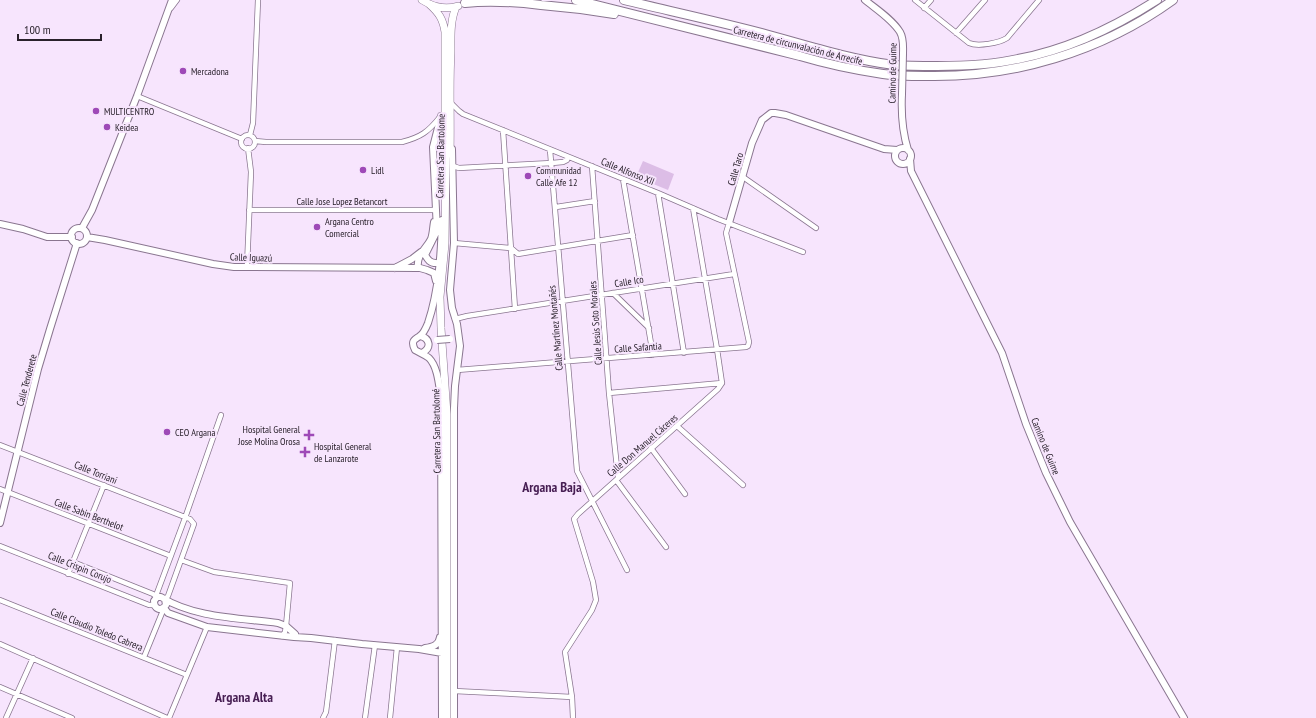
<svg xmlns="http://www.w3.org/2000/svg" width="1316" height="718" viewBox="0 0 1316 718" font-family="'PT Sans Narrow',sans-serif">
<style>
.green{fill:#dcbde6}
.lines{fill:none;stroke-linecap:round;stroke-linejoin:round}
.street-casing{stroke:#8a7690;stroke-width:6}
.secondary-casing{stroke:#8a7690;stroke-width:8}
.primary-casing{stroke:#8a7690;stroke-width:8}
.highway-casing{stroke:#8a7690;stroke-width:10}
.street{stroke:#fff;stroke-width:4.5}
.secondary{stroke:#fff;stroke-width:6}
.primary{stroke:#fff;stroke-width:7}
.highway{stroke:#fff;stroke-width:8}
.secondary-bridge-casing{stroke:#8a7690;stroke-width:8;stroke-linecap:butt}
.secondary-bridge{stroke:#fff;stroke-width:6}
.poi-dot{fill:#9e49b7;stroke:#f7e5fd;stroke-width:1.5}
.labels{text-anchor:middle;stroke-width:4;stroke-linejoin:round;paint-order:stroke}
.street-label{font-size:10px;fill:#29212b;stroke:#f7e5fd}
.poi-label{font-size:10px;fill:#29212b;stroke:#f7e5fd;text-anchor:start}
.district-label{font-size:14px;font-weight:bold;fill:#471e53;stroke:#f7e5fd}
</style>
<rect width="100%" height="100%" fill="#f7e5fd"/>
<path class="green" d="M643,161L674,174L668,190L636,177Z"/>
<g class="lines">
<g class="street-casing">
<path id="street" d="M915,0L969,43C978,47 999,43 1007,38L1039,0
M171,8L177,0
M924,8L931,0
M956,33L985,0
M137,96L242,139
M451,103L459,111L463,114L658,193L718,219L803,252
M503,130L515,309
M250,135L253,123L258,0
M241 142a7 7 0 1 1 14 0a7 7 0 1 1-14 0Z
M255,141L266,142H402C421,137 428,132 440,117
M550,150L577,471L627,570
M453,166L459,168L552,163L563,162L567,160L568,157
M592,166L609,393L618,477
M743,177L816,228
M623,179L653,355
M658,193L684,353
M556,207L595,201
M693,208L717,349L722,383
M249,210H435
M454,243L511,248L518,254L633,235
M247,267L251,172L248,148
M613,293L649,328
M455,319L467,316L734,274
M457,370L746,347L748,346L749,342L726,233L729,223
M609,393L722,383
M677,426L743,485
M0,445L190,519L194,524L168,596L165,599
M651,448L685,494
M616,480L666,547
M0,489L171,556
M0,546L149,605H154
M181,560L214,572L290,583L286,626L285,632L282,636
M73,562L153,594L157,597V593L185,518L221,415
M68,574L104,485
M0,600L187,675
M0,644L167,718
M144,657L164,608
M0,687L72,718
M454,691L572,697
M6,718L33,658
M169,718L207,627
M323,718L326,712L335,640
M365,718L375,645
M390,718L397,647
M573,718L572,697L565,652L592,610L596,600L593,582L574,519L578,514L718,389L722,383"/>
</g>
<g class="secondary-casing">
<path id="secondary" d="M865,0C876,9 892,19 900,32C904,39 903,47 903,54
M902,94C901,114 902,131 908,150
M895 156a8 8 0 1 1 16 0a8 8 0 1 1-16 0Z
M452,149L454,243L450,290L452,308L457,324L460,346L455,386L454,408V718
M910,159L911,171L1002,353L1026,424L1046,473L1070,522L1184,718
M442,220C441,254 439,290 428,323C426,328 424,333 420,336C413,340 411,342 415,350C420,353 424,354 429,358C438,367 439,386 441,398L442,718
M729,223L752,143L762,120L771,113H775L786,115L884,149L897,150
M0,224L23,229L47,237H72
M82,228L92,210L137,96L172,0
M71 236a8 8 0 1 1 16 0a8 8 0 1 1-16 0Z
M87,237L105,240L213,264L234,267L418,268
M436,263C430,263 428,260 425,255L437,231L433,147L441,116
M395,268L412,259L421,252
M418,268C416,255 426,249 431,239C433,234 433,227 434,222
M420,268L427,270L434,273L436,281
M420,336C430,338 432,348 422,353
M0,523L38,369L50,329L77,243
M165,599L166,605C161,612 154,609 154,601L157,597H161C194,618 240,618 278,623L286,626L295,634
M164,608L168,613L207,627L294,637L311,638L362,644L419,649L442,653
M425,648C433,647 439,645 440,637"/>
</g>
<g class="primary-casing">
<path id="primary" d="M422,0C433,7 445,10 458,6
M429,4C439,13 443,19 445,32V144L446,154L445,244L440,297L441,328L447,414V718
M450,154C451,120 449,86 451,52C451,37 450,21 456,7"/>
</g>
<g class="highway-casing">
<path id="highway" d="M576,0L800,56C827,64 855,70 883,74C897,76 911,76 925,76C1013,78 1101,52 1173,0
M624,0C670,11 716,21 762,33C806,45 849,59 894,65C908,66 923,66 937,66C964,66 992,65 1018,59C1067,50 1115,27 1157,0
M465,3C491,0 516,2 541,5C566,7 590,10 614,14"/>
</g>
<use href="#street" class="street"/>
<use href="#secondary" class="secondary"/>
<use href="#primary" class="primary"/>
<use href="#highway" class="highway"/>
<g class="secondary-bridge-casing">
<path id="secondary-bridge" d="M902,94L903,54
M437,340L450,339"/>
</g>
<use href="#secondary-bridge" class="secondary-bridge"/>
</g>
<g class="poi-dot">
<circle cx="183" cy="71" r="4"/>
<circle cx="96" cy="111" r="4"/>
<circle cx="107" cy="127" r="4"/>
<circle cx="363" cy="170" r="4"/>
<circle cx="528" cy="176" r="4"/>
<circle cx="317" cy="227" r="4"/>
<circle cx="167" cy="432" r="4"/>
<path d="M307 429h4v4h4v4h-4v4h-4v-4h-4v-4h4z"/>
<path d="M303 446h4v4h4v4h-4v4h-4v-4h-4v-4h4z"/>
</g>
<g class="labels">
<g class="street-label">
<text transform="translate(798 45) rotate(14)" y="4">Carretera de circunvalación de Arrecife</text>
<text transform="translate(892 73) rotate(-89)" y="4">Camino de Guime</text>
<text transform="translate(440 156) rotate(-89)" y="4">Carretera San Bartolome</text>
<text transform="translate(735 169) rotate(-74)" y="4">Calle Taro</text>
<text transform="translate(628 171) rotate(22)" y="4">Calle Alfonso XII</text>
<text x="342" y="205">Calle Jose Lopez Betancort</text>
<text transform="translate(251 257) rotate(2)" y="4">Calle Iguazú</text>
<text transform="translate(629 281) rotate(-9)" y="4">Calle Ico</text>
<text transform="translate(595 323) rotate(-94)" y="4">Calle Jesús Soto Morales</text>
<text transform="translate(555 328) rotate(-95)" y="4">Calle Martínez Montañés</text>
<text transform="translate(638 347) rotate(-4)" y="4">Calle Safantia</text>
<text transform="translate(26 380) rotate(-75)" y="4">Calle Tenderete</text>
<text transform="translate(436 431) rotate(-91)" y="4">Carretera San Bartolomé</text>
<text transform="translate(642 445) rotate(-41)" y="4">Calle Don Manuel Cáceres</text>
<text transform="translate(1046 446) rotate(68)" y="4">Camino de Guime</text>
<text transform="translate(96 472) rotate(22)" y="4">Calle Torriani</text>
<text transform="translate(89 514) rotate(21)" y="4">Calle Sabin Berthelot</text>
<text transform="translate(80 567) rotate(22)" y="4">Calle Crispin Corujo</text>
<text transform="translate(97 629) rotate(22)" y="4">Calle Claudio Toledo Cabrera</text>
</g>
<g class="poi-label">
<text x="191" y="75">Mercadona</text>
<text x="104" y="115">MULTICENTRO</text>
<text x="115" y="131">Keidea</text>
<text x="371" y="174">Lidl</text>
<text x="536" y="174">Communidad<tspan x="536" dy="12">Calle Afe 12</tspan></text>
<text x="325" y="225">Argana Centro<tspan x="325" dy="12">Comercial</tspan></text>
<text x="300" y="433" text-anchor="end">Hospital General<tspan x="300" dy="12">Jose Molina Orosa</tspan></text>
<text x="175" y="436">CEO Argana</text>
<text x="314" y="450">Hospital General<tspan x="314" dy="12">de Lanzarote</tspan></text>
</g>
<g class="district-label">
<text x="552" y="492">Argana Baja</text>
<text x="244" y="702">Argana Alta</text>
</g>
</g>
<path d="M18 34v6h83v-6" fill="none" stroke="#29212b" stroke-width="2"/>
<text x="24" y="34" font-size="12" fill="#29212b" stroke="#f7e5fd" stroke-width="3" paint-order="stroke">100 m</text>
</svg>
